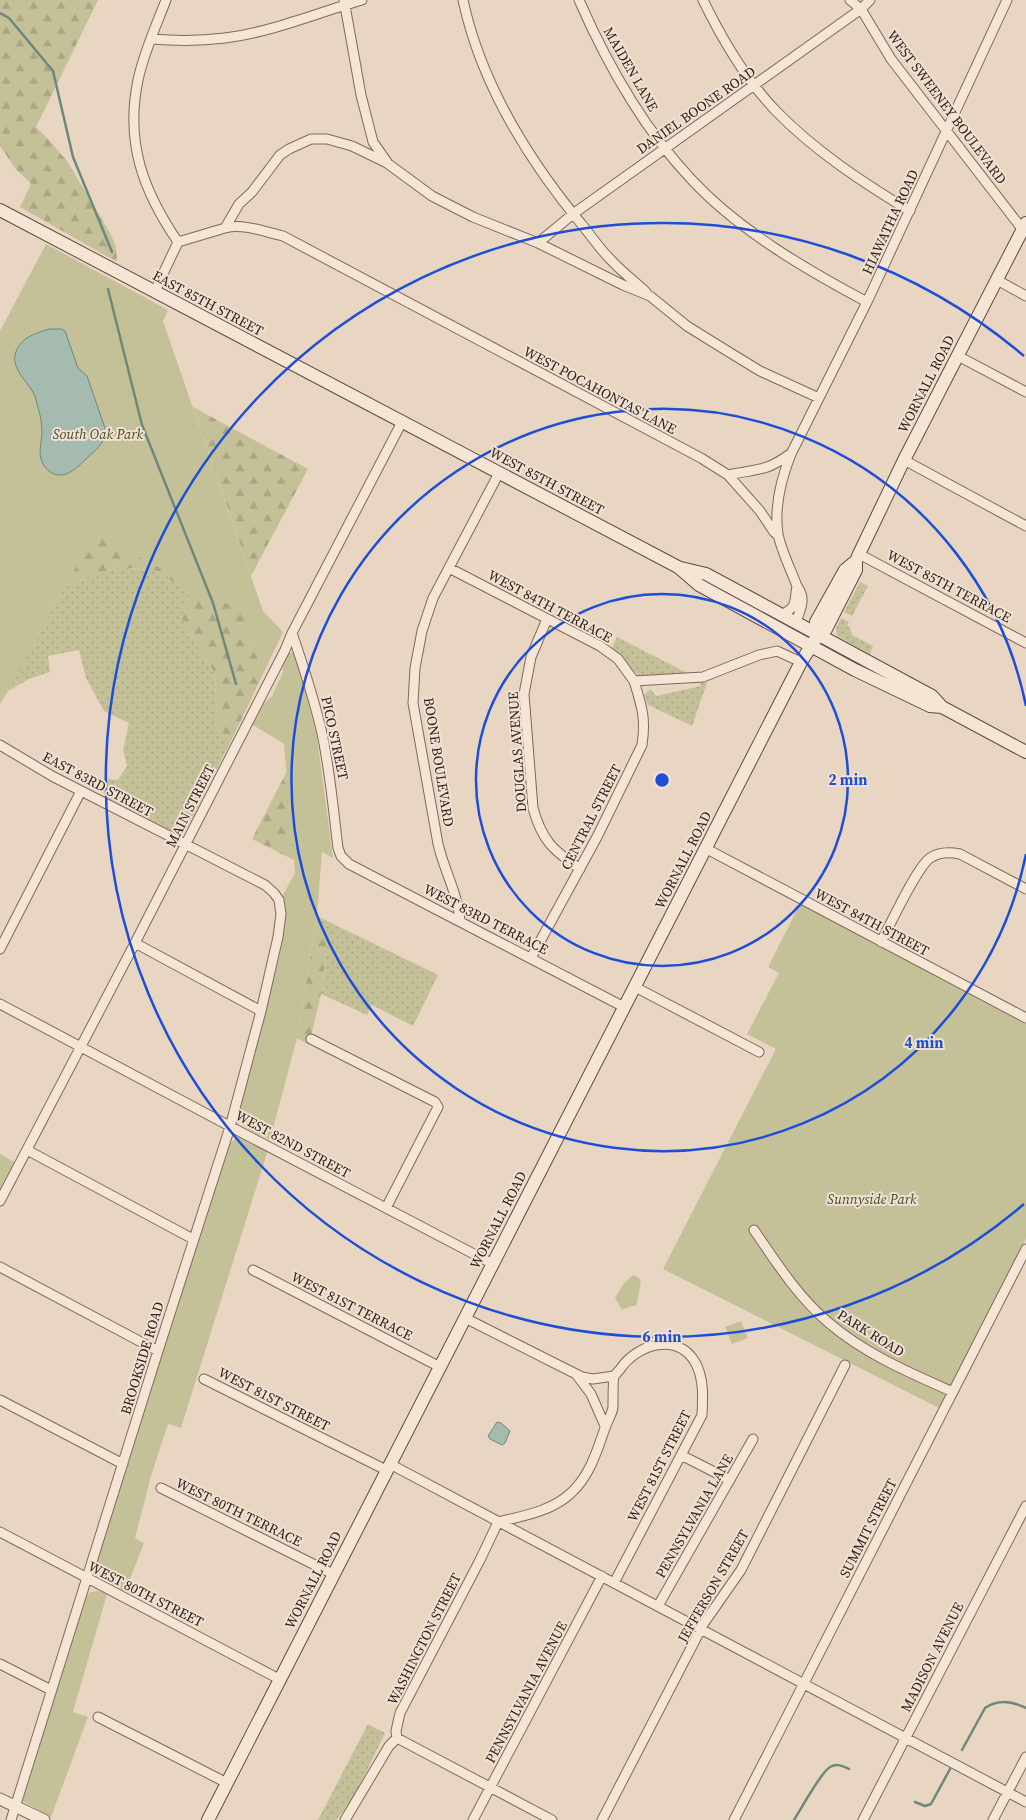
<svg xmlns="http://www.w3.org/2000/svg" width="1026" height="1820" viewBox="0 0 1026 1820" font-family="'Source Serif 4',serif">
<style>
.grass{fill:url(#grass-dots)}
.forest{fill:url(#forest-firs)}
.green{fill:#c4c199}
.water{fill:#a5bbb0;stroke:#6d887c}
.lines{fill:none;stroke-linecap:round;stroke-linejoin:round}
.stream{stroke:#6d887c;stroke-width:2.5}
.minor-casing{stroke:#80685c;stroke-width:11}
.tertiary-casing{stroke:#80685c;stroke-width:13}
.secondary-casing{stroke:#624a3f;stroke-width:14}
.minor{stroke:#f4e5d5;stroke-width:9}
.tertiary{stroke:#f4e5d5;stroke-width:11}
.secondary{stroke:#f4e5d5;stroke-width:12}
.ring{fill:none;stroke:#1d4ed8;stroke-width:2.5}
.labels{text-anchor:middle;stroke-width:4;stroke-linejoin:round;paint-order:stroke}
.street-label{font-size:14px;fill:#32241e;stroke:#f0e1d2}
.park-label{font-size:14px;font-style:italic;fill:#4a4c27;stroke:#f0e1d2}
.centre{fill:#1d4ed8;stroke:#f0e1d2;stroke-width:2.5}
.ring-label{font-size:15px;text-anchor:middle;font-weight:bold;fill:#1d4ed8;stroke:#f0e1d2;stroke-width:4;stroke-linejoin:round;paint-order:stroke}
</style>
<defs>
<pattern id="grass-dots" width="8" height="8" patternUnits="userSpaceOnUse" patternTransform="scale(1.25)"><rect width="8" height="8" fill="#c4c199"/><path d="M2 2h.1M6 6h.1" fill="none" stroke="#a9a683" stroke-width="1.8" stroke-linecap="round"/></pattern>
<pattern id="forest-firs" width="22" height="20" patternUnits="userSpaceOnUse" patternTransform="scale(1.25)"><rect width="22" height="20" fill="#c4c199"/><path d="M5 1l3.5 6h-7zM16 11l3.5 6h-7z" fill="#a9a683"/></pattern>
</defs>
<rect width="100%" height="100%" fill="#e8d6c3"/>
<path class="grass" d="M120,567L160,571L189,593L182,619L214,672L218,733L231,741L185,832L177,834L109,799L103,792L106,779L118,780L127,766L123,750L129,723L104,711L86,678L79,650L48,656L50,672L29,679L8,691L0,704V684L8,690L66,585Z
M860,582L868,586L852,616L844,612Z
M841,618L849,622L847,626L850,627L852,635L873,646L870,654L837,636L836,628Z
M617,637L687,673L646,678L640,677L611,649Z
M700,679L707,683L692,726L648,705L644,695L650,689L656,696L701,686L699,680Z
M317,916L438,975L413,1026L372,1005L367,1015L321,994L328,940L316,923Z
M368,1724L385,1733C370,1763 358,1795 336,1820H318Z"/>
<path class="forest" d="M0,0H98L36,127L49,140L67,161L110,233L116,246L117,262L20,207L31,184L15,168L0,146Z
M0,369L237,588L263,674L231,741L218,733L214,672L182,619L189,593L159,571L120,567L66,585L8,691L0,508Z
M193,407L308,469L251,576Z
M287,771L294,860L252,839Z
M316,923L328,940L321,994L309,1045L297,1038Z"/>
<path class="green" d="M46,244L168,310L163,321L263,611L283,632L263,674L244,613L95,533L0,704V331Z
M293,652L296,654L317,737L333,858L322,852L317,916L297,1038L270,1140C257,1133 239,1129 238,1113C249,1072 260,1031 271,990C278,960 290,926 283,895L295,873L284,744L253,725L262,705L272,696L283,672V664L289,653Z
M800,904L1026,1024V1239L939,1408L663,1269L776,1049L747,1034L779,973L768,967Z
M238,1136L268,1150L181,1428L168,1424L151,1476L135,1538L144,1543L125,1592L103,1580L97,1574L96,1566L156,1372L229,1145Z
M0,1154L16,1163L0,1192Z
M633,1275L639,1278L641,1282L637,1303L636,1306H631L622,1310L615,1298L624,1283Z
M741,1321L748,1338L732,1344L725,1327Z
M99,1591L107,1594L73,1712L88,1717L51,1817L22,1801L86,1597L90,1592Z"/>
<path class="water" d="M50,329H61L65,331L78,368L87,376L106,431C104,444 96,450 87,458C76,469 60,485 45,467C37,457 41,445 42,434C42,426 41,418 39,411C37,405 36,398 33,392C27,382 12,368 15,355C19,338 35,333 50,329Z
M497,1422L501,1423L510,1431L505,1443L502,1445L490,1439L488,1436Z"/>
<g class="lines">
<path class="stream" d="M0,13L9,18L53,71L73,157L112,252
M108,289L142,425L213,603L236,684
M962,1750L985,1708C998,1699 1012,1701 1026,1708
M915,1802L925,1806L931,1804L950,1769
M794,1820C801,1809 821,1772 830,1767C837,1763 843,1766 849,1769"/>
<g class="minor-casing">
<path id="minor" d="M166,0C156,26 144,52 138,80C125,142 143,191 178,242
M344,0L361,95L373,142L387,162
M463,0C481,84 529,161 583,226C592,237 600,249 610,259C621,271 634,281 646,292
M579,0C607,64 643,128 691,179C738,230 807,270 867,302
M703,0C722,39 746,80 776,111C815,151 862,182 910,211
M850,0L861,9L891,59L1023,230
M152,39C175,41 201,41 225,38C272,32 317,13 362,0
M225,228C243,223 265,232 283,236L701,458L728,475L760,511L774,532L778,535
M538,243L573,214L861,9L870,0
M997,280L1026,296
M155,291L178,242L225,228L239,204L252,192L280,155L289,149L311,139H327L352,146L387,163L432,196L473,217L538,243L623,285L650,296L687,326L724,349L760,371L819,398
M958,356L1026,392
M904,460L1026,526
M728,475C755,469 766,472 790,454
M859,554L1026,643
M449,568L600,646L618,659L634,681L703,677L759,655L777,651L801,662
M781,615C798,607 794,602 797,586
M547,619L531,657L524,694L533,808C542,841 553,850 580,869
M796,623C800,608 807,600 797,586C791,570 781,550 778,534C774,507 781,479 791,454L867,302L1007,0
M292,633C303,665 313,696 321,729C330,768 333,808 338,848L341,856L349,864L624,1007
M0,745L52,776L265,885L274,893L279,900L281,914L278,937L261,1011L230,1127L158,1351L11,1820
M705,848L1026,1018
M460,921C458,894 444,870 438,844L413,703L415,668L422,631L433,598L499,473
M881,942C890,925 917,867 930,858C939,852 950,852 960,854L1026,889
M135,943L261,1011
M0,949L81,791
M531,958L597,837L642,745C646,718 642,707 634,681
M635,987L759,1052
M0,1004L252,1138L493,1264
M311,1039L435,1102L438,1107L386,1208
M27,1150L193,1239
M0,1201L135,943L285,650L292,633L402,422
M754,1230C776,1262 798,1297 829,1323C865,1354 910,1373 953,1392
M0,1267L158,1351
M253,1270L440,1367
M465,1318L582,1377L593,1379L614,1376
M576,1374L591,1394L605,1426
M204,1379L386,1470
M0,1400L123,1464
M681,1455L730,1480
M390,1464L1026,1802
M161,1488L333,1574
M0,1532L279,1679
M658,1606L753,1439
M0,1664L51,1690
M98,1717L227,1783
M397,1738L552,1820
M345,1820L389,1746L397,1738L396,1731L400,1713L480,1560L498,1522C523,1516 553,1511 572,1492C590,1475 597,1451 605,1428C607,1421 612,1415 613,1407C613,1402 613,1379 614,1377C615,1374 620,1370 621,1368C638,1344 677,1332 695,1362C704,1378 703,1397 702,1415L614,1583
M473,1820L602,1576
M602,1820L704,1623L741,1570L845,1365
M734,1820L1026,1249
M863,1820L1026,1506
M993,1820L1026,1757"/>
</g>
<g class="tertiary-casing">
<path id="tertiary" d="M0,1799L44,1820"/>
</g>
<g class="secondary-casing">
<path id="secondary" d="M0,210L678,567L699,585L855,670L930,706L942,707L1026,752
M681,568L706,574L932,696L942,707
M818,635L816,622L845,570L856,561
M208,1820L801,662L818,635L826,629L856,570V561L859,554L904,460L1026,223"/>
</g>
<use href="#minor" class="minor"/>
<use href="#tertiary" class="tertiary"/>
<use href="#secondary" class="secondary"/>
</g>
<g class="ring">
<circle cx="662" cy="780" r="186"/>
<path d="M1026 854A371 371 0 1 1 1026 706"/>
<path d="M1024 1204A557 557 0 1 1 1024 356"/>
</g>
<g class="labels">
<g class="street-label">
<text transform="translate(631 69) rotate(60)" y="5">MAIDEN LANE</text>
<text transform="translate(947 107) rotate(53)" y="5">WEST SWEENEY BOULEVARD</text>
<text transform="translate(696 110) rotate(-35)" y="5">DANIEL BOONE ROAD</text>
<text transform="translate(890 222) rotate(-65)" y="5">HIAWATHA ROAD</text>
<text transform="translate(208 303) rotate(28)" y="5">EAST 85TH STREET</text>
<text transform="translate(926 384) rotate(-63)" y="5">WORNALL ROAD</text>
<text transform="translate(600 390) rotate(28)" y="5">WEST POCAHONTAS LANE</text>
<text transform="translate(547 481) rotate(28)" y="5">WEST 85TH STREET</text>
<text transform="translate(949 586) rotate(28)" y="5">WEST 85TH TERRACE</text>
<text transform="translate(550 606) rotate(28)" y="5">WEST 84TH TERRACE</text>
<text transform="translate(335 738) rotate(78)" y="5">PICO STREET</text>
<text transform="translate(517 752) rotate(-94)" y="5">DOUGLAS AVENUE</text>
<text transform="translate(439 762) rotate(81)" y="5">BOONE BOULEVARD</text>
<text transform="translate(98 784) rotate(28)" y="5">EAST 83RD STREET</text>
<text transform="translate(190 806) rotate(-63)" y="5">MAIN STREET</text>
<text transform="translate(591 817) rotate(-63)" y="5">CENTRAL STREET</text>
<text transform="translate(683 860) rotate(-63)" y="5">WORNALL ROAD</text>
<text transform="translate(486 919) rotate(27)" y="5">WEST 83RD TERRACE</text>
<text transform="translate(872 922) rotate(28)" y="5">WEST 84TH STREET</text>
<text transform="translate(293 1144) rotate(28)" y="5">WEST 82ND STREET</text>
<text transform="translate(498 1220) rotate(-63)" y="5">WORNALL ROAD</text>
<text transform="translate(352 1306) rotate(27)" y="5">WEST 81ST TERRACE</text>
<text transform="translate(871 1333) rotate(32)" y="5">PARK ROAD</text>
<text transform="translate(142 1358) rotate(-73)" y="5">BROOKSIDE ROAD</text>
<text transform="translate(274 1399) rotate(27)" y="5">WEST 81ST STREET</text>
<text transform="translate(659 1466) rotate(-63)" y="5">WEST 81ST STREET</text>
<text transform="translate(239 1512) rotate(26)" y="5">WEST 80TH TERRACE</text>
<text transform="translate(694 1516) rotate(-60)" y="5">PENNSYLVANIA LANE</text>
<text transform="translate(868 1528) rotate(-63)" y="5">SUMMIT STREET</text>
<text transform="translate(313 1580) rotate(-63)" y="5">WORNALL ROAD</text>
<text transform="translate(713 1586) rotate(-60)" y="5">JEFFERSON STREET</text>
<text transform="translate(146 1594) rotate(27)" y="5">WEST 80TH STREET</text>
<text transform="translate(424 1639) rotate(-63)" y="5">WASHINGTON STREET</text>
<text transform="translate(932 1657) rotate(-63)" y="5">MADISON AVENUE</text>
<text transform="translate(526 1692) rotate(-62)" y="5">PENNSYLVANIA AVENUE</text>
</g>
<g class="park-label">
<text x="98" y="439">South Oak Park</text>
<text x="872" y="1204">Sunnyside Park</text>
</g>
</g>
<circle cx="662" cy="780" r="8" class="centre"/>
<g class="ring-label">
<text x="848" y="785">2 min</text>
<text x="924" y="1048">4 min</text>
<text x="662" y="1342">6 min</text>
</g>
</svg>
